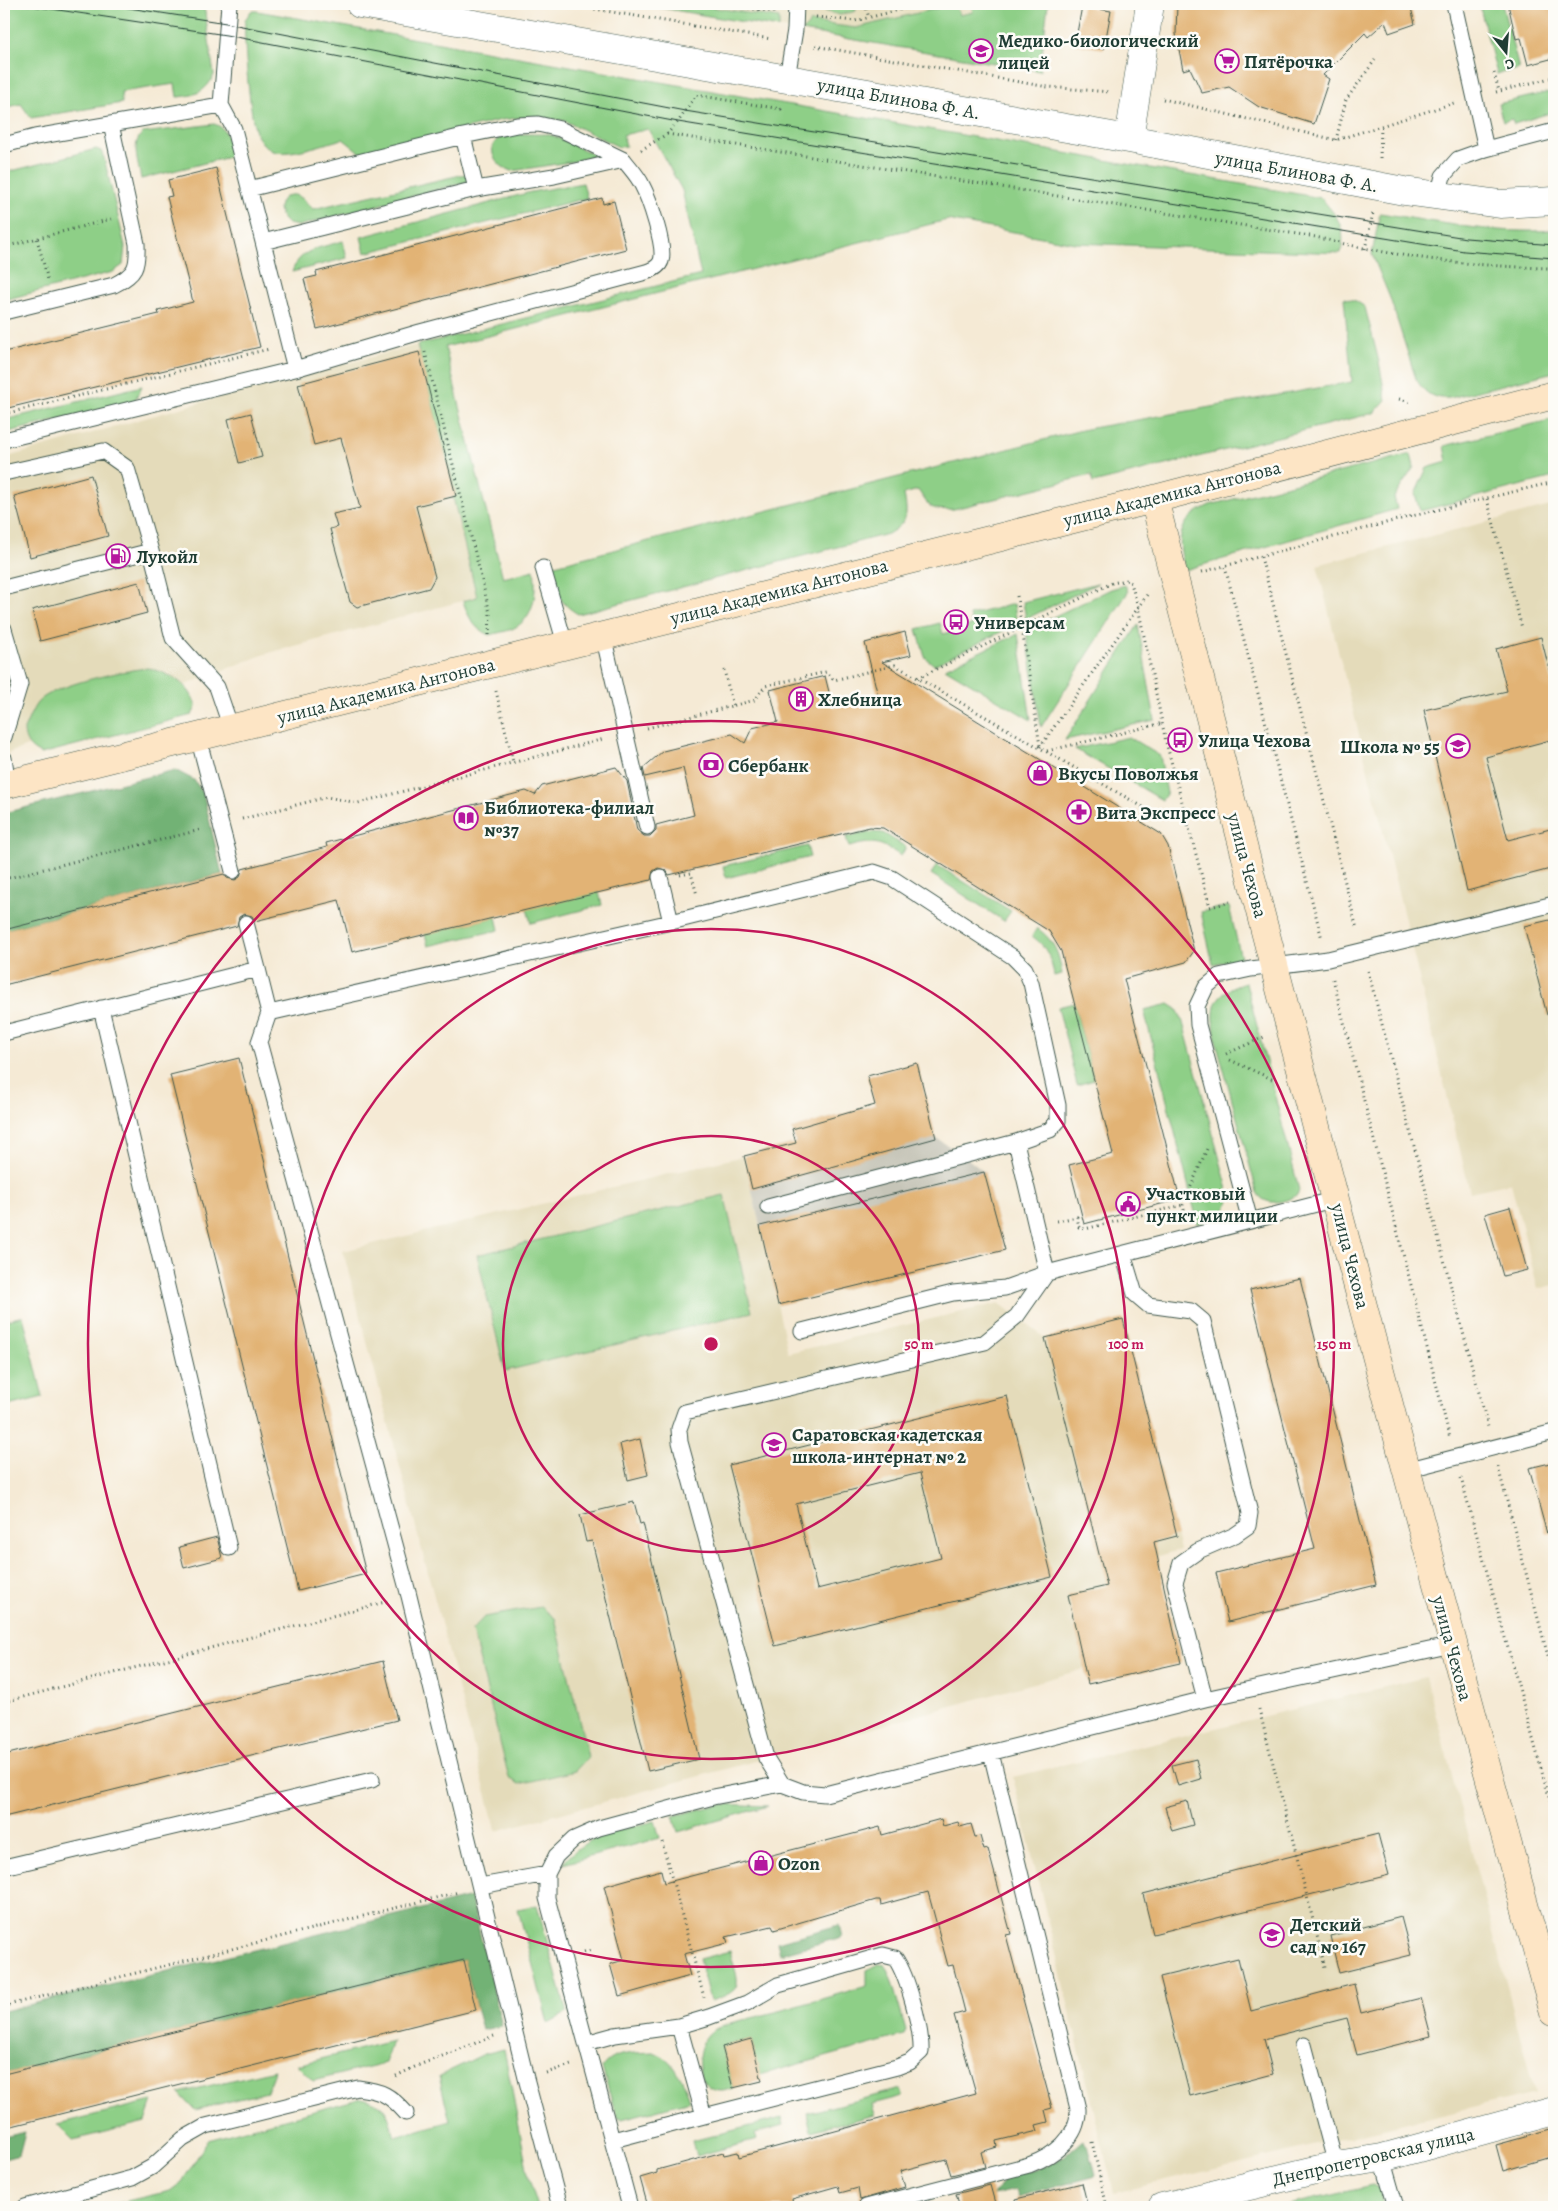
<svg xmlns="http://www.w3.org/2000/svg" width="1558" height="2211" viewBox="0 0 1558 2211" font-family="Alegreya,serif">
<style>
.built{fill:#e4dbba}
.industrial{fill:#c6c5b8}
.green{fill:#8ecf87;stroke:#56865e}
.forest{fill:#72b274;stroke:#487854}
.building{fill:#e2b374;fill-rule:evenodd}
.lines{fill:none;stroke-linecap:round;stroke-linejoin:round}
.lane-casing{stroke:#3f574c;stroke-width:17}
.street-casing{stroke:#3f574c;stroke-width:29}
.secondary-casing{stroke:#3f574c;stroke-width:29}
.path{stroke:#3f574c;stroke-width:3;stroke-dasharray:1 4;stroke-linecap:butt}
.lane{stroke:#fff;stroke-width:15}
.street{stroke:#fff;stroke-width:28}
.secondary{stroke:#fde5c5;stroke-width:28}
.tram{stroke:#1f3d34;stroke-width:1}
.ring{fill:none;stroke:#c2185b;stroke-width:2.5}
.labels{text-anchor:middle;stroke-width:5;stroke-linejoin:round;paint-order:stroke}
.poi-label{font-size:19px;font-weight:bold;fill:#1f3d34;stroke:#fdfcf7;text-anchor:start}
.street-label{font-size:19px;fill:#1f3d34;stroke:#fdfcf7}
.centre{fill:#c2185b;stroke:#fdfcf7;stroke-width:2.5}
.ring-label{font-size:15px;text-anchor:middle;font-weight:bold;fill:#c2185b;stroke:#fdfcf7;stroke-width:5;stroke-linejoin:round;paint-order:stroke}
</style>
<rect width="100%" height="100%" fill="#fdfcf7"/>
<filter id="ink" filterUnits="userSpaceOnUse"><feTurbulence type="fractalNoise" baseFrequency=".02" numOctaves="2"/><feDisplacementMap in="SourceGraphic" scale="10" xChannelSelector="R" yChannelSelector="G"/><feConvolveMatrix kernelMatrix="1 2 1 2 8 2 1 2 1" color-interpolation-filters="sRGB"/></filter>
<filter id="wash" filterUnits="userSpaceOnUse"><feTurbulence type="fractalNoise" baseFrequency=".0096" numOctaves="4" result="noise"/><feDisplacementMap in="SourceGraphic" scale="20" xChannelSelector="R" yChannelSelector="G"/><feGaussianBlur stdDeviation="1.12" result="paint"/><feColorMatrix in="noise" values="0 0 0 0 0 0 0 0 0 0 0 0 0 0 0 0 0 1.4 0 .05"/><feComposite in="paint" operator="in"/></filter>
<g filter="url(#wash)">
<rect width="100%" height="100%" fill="#f5ead5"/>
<path class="built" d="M638,4H1048L1040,71Z
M417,345L456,496L453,497L477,597L265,654L4,755V458L184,407Z
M1554,505V1285L1538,1289L1511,1183L1470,1192L1410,940L1317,565Z
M744,1156L788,1353L999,1303L1045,1338L1123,1319L1180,1550L1134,1563L1161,1573L1181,1663L1088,1684L1084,1669L766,1758L496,1831L343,1251Z
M1426,1677L1535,2093L1114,2193L1013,1777Z"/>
<path class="industrial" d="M917,1063L936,1138L963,1155L984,1172L1005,1250L778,1305L744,1156L795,1143L792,1129L875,1105L867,1076Z"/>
<path class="green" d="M4,4H202L205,12L214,75C206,92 195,96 177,97L175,84L121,92L122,103L31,118L21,104L4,108Z
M638,4H691L779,18V28Z
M823,4H855L856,11L840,15L824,11Z
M955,4L960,15L973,12L971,4H1048L1040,71L802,31L811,22L856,28Z
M1479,4H1502L1519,69L1497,74Z
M251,11H257L1321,198C1337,216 1347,228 1341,253L1075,243L947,220L445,347L503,578L534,570C537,592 535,619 512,629C505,632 496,633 489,635C473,628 469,618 463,601L477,597L453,497L456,496L417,345L701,275L682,190L648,129L623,135L626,146L619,147L565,121L534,116L501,120L362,154L343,139C326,143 289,157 273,151C266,148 260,141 257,135C250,122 243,36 245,21C246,18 249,14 251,11Z
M1554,91L1553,112L1514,124L1512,119L1503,122L1498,104Z
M214,124C228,127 229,144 233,156L141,179C139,166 130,142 143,133Z
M545,134L554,136L595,155L576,161L512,171C495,167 484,146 501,137C513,132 532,135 545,134Z
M96,149L101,151L104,158L125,246L123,265L113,272L4,300V173Z
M465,174L469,180L466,182L298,226L288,224C270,209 283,190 298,196C303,198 309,205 313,209Z
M583,183L587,198L365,253L361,237L531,192Z
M1380,213C1437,222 1496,235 1554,230V372L1450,398C1433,399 1425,394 1416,379L1390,298L1372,254Z
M343,241L347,258L292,272C300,248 321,248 343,241Z
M1344,298L1356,301L1365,307L1379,362L1386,400L1374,413L1093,483L1091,475L954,509C931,511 930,508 918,490L904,494C908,516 908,522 888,534L578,614C556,601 555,589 551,566L1086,429L1352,382Z
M142,386L134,402L4,433V420Z
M1554,419V477L1420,511L1415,494L1427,468L1447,462L1444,446Z
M1411,454L1414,467L1394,497L1397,509L1185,570C1176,539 1178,519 1210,505Z
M1098,583L1026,619L1023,602Z
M1125,585L1128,592L1041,727L1026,630L1111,589Z
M1014,604L1017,624L934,665L925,657L917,629L940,623L943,634L972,625L970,615Z
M1138,625L1155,720L1065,740Z
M1018,634L1031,720L945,668Z
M148,668C169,673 191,684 196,707L192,715L41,754C30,749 24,742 24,729C28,721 32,709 38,702C53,685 124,670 148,668Z
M1129,737L1160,756L1167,793L1162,800L1075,749Z
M872,832L883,833L906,847L901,856C879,842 875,840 849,847L846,837Z
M807,846L810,857L726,878L723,866Z
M937,865L1011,911L1004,921L931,874Z
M599,892L602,905L531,923L527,909Z
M1229,906L1241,958L1213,964L1201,912Z
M496,917L499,930L428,946L425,934Z
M1037,928C1055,941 1059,954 1062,974L1054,976C1051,958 1047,947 1032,936Z
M1246,983L1299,1190L1297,1195C1284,1203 1264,1207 1257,1192L1216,1041C1212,1008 1210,993 1246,983Z
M1074,1003L1094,1080L1077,1085L1058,1007Z
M1169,1004L1177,1009L1182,1019L1230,1197C1225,1218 1217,1219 1198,1224L1144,1010Z
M724,1195L752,1312L505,1371L477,1255Z
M23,1316L43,1397L4,1407V1321Z
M541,1607L555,1618L588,1757L575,1771L519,1784L509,1778L472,1630L484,1617Z
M721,1804L768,1806L678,1832L673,1816Z
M655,1821L660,1838L563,1864C584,1834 622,1830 655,1821Z
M537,1905L567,2013L548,2023L518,1909Z
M730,1951C738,1983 747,1990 710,2001L699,1959Z
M879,1964L885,1965L888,1969L906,2030L904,2035L760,2075L751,2039L722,2047L733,2088C729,2089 725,2091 722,2091C694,2092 692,2045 712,2031C725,2022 745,2020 760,2016C795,2007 831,1996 867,1986V1970Z
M392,2041L385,2063L313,2081L297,2065Z
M504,2049L529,2179L538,2207H101L170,2191L182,2182L208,2140L362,2098C388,2105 387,2113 395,2137L450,2121L439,2076L484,2054Z
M653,2052C674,2058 685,2082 690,2101L622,2119L617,2118L602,2068C610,2052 637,2053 653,2052Z
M274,2070L267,2092L195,2110L179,2093Z
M901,2089L903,2096L872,2104L875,2115L811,2131L807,2113Z
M152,2101L145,2122L73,2140L57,2124Z
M782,2118L784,2125L755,2133L757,2140L696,2156L692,2141Z
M1372,2186L1381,2188L1386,2207H1279Z"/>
<path class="forest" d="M175,770L194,780L203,793L222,874L4,930V813Z
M471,1897L502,2026L482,2030L464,1960L4,2074V2011Z
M839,1925L842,1937L780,1954L777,1942Z
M25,2132L19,2155L4,2159V2137Z
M1083,2140L1089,2148L1096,2176L1018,2197L1016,2190L993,2195L1008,2175L1047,2166L1063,2157Z"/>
<g id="blocks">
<path class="building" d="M1177,4H1410L1415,24L1389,33L1385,22L1368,37L1365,33L1323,75L1329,79L1314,124L1259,107L1229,87L1202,93L1190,68L1183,70L1176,34Z
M1508,4H1554V58L1528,65L1521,38L1516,39Z
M1082,6L1111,11L1104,49L1075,44Z
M216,168L260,347L4,409V352L159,314L158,311L193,302L167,197L172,196L168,180Z
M602,198L603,204L614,201L626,249L317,329L304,279L317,276L316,272Z
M419,352L456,496L416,506L435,577L429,588L357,607L350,602L330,529L337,527L333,514L360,508L341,438L314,445L298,384Z
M251,413L262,457L239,463L228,419Z
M91,475L108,536L30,557L14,496Z
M139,582L147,613L40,641L32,610Z
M905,632L911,655L882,662L1161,834L1168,846L1194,951L1186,962L1124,979L1180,1199L1084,1224L1069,1165L1113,1154L1061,951L1049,931L883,828L870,827L669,875L666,870L658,868L653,871L651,880L352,952L339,900L255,921L252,916L244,914L239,917L237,926L4,985V930L224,874L227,878L235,880L240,877L242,869L327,847L326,843L526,791L535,795L542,786L616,767L627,781L637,830L644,836H650L656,830V825L694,815L683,768L645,777L643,768L663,751L732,734L745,743L752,728L778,722L770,690L825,676L833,708L878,696L865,643Z
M1541,637L1554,689V739L1486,757L1508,840L1554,828V868L1467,891L1424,710L1507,691L1496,649Z
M1554,919V1014L1547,1015L1524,926Z
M239,1058L366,1574L298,1591L170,1075Z
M917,1063L936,1138L752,1189L744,1156L796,1143L792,1129L875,1105L867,1076Z
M984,1172L1005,1250L778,1305L760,1226Z
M1510,1207L1527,1270L1503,1276L1485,1214Z
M1300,1278L1376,1585L1228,1622L1216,1573L1315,1549L1250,1290Z
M1123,1319L1177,1536L1154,1542L1181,1663L1088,1684L1068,1595L1107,1586L1045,1338Z
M1007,1396L1052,1577L775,1646L729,1465ZM920,1473L941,1558L817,1589L796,1504Z
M640,1439L648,1475L628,1480L620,1444Z
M1554,1462V1533L1547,1534L1529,1468Z
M634,1502L640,1524L643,1523L699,1759L648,1771L592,1541L586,1542L580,1515Z
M217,1537L222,1558L184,1568L179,1547Z
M383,1661L397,1720L4,1817V1755Z
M1196,1759L1201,1779L1178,1786L1172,1765Z
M1187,1801L1193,1825L1172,1831L1165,1807Z
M941,1819L943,1826L958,1822L960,1827L971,1824L975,1837L980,1836L984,1850L988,1849L1011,1934L1006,1935L1052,2108L1045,2110L1048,2122L1036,2125L1038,2131L996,2141L997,2147L981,2152L985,2167L951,2175L946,2159L900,2171L905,2187L860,2200L858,2188L840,2193L838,2186L792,2199L794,2207H648L640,2178L657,2173V2170L723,2152L724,2155L738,2152L739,2157L976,2093L954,2015L965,2012L953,1965L948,1966L928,1892L881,1905L880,1900H876L774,1930L772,1926L726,1937L728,1943L684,1954L690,1976L619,1996L610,1964L624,1960L604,1886L661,1870L664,1883L880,1827L882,1835Z
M1378,1834L1389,1875L1153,1934L1143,1894Z
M1401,1917L1411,1955L1339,1973L1330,1936Z
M1238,1958L1251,2011L1354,1984L1361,2013L1421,1998L1431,2036L1357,2055L1347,2018L1264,2039L1273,2074L1190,2096L1160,1977Z
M464,1960L476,2010L4,2128V2074Z
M751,2039L762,2081L733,2088L722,2047Z
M1554,2129V2156L1503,2171L1496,2145Z
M1082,2183L1088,2207H1017L1016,2199Z
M990,2185L996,2207H960L956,2194Z"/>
</g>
</g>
<g filter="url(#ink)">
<use href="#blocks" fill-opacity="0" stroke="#3f574c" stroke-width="1"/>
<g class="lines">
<g class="lane-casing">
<path id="lane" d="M1454,4L1486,149
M787,78L795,30L796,4
M463,136L476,189
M4,145L35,137L221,105
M249,189L463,136L517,125L538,124L560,129L624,160
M1438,196L1443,176L1458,159L1486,149L1554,131
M263,242L295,369
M4,312L114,285C136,274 138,267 137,244L111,124
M4,440L295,369L420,332L646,272C652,270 659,267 661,261C666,247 649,198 642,185C638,176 630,168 624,160L554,176L476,189L263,242L234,129L221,105L229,4
M4,473L103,451L127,468L151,551
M543,568L565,644
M4,588L151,551L173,638L217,687L231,728
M4,629L20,684L4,737
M603,635L647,827
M198,737L233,871
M4,758L8,784
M660,877L671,922
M246,923L258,969
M101,1008L229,1548
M269,1013L259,1042L409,1596L526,2078L560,2207
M4,1033L258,969L269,1013L671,922L874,872L892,878L1013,957L1025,969L1031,983L1058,1105V1121L1050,1130L1016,1142L1047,1273L1336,1199
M768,1207L1016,1142
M1250,1221L1198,1025L1197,1006L1206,987L1219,976L1251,969L1328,959L1554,904
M1123,1254L1135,1294L1148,1305L1191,1311L1203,1321L1250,1513L1248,1526L1235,1535L1198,1551L1181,1563L1175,1583L1205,1699
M802,1331L953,1293L1005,1288L1047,1273L1017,1316L985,1342L685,1412L679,1429L680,1442L766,1758L782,1784L803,1792L825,1794L1205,1699L1452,1645
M1406,1470L1554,1432
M4,1867L372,1780
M547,1874V1898L630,2207
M480,1886L547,1874L556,1856L574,1839L599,1828L713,1797L782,1784
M586,2043L615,2035L679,2026L709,2017L747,2003L778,1985L883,1955L895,1958C908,1977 922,2029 921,2052L910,2062L897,2067L704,2116L679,2026
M1304,2045L1336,2165
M613,2140L704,2116
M1382,2158L1396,2207
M25,2207L132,2178L152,2167L183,2139L206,2126L358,2088C382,2091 390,2095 406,2113
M866,2207L1029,2165C1053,2156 1079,2138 1078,2109L991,1753"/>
</g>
<g class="street-casing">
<path id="street" d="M360,4L1129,139L1404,191L1500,204L1554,201
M1129,139L1150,4
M1162,2207L1336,2165L1382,2158L1554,2111"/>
</g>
<g class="secondary-casing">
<path id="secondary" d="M1154,499C1283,1004 1414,1509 1554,2012
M4,785L1154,499L1554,395"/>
</g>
<path class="path" d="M565,4L771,39
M719,4L775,12
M758,4L759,10
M865,4L869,18
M816,17L855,21L923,4
M815,46L1048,87L1110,92
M1494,73L1499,91
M1496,92L1554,77
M1163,99L1336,140L1454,103
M667,134L1316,237C1393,257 1474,267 1554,268
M1336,140L1346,100L1375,60
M641,150L667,134L678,122L696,95L781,109L782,106
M1380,158L1381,127
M37,239L48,280
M4,247L111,219
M1365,249L1373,213
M425,352L490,613L489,635
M1399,399L1411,402
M4,414L269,349
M1487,499L1522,628
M1261,557L1357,929
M1225,567L1322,939
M1202,572L1412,516L1554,482
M1017,596L1040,746
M724,670L733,706
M918,678L1112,583L1127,580L1131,583L1138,607L1166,742L1210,907L1230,902
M496,691L513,762
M647,728L755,700L765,686L826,672L834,680L895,665L1164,819L1185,814
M1040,747L1149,592
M1047,751L1163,723
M242,819L327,797L358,803L604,739
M680,875L691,873L697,895
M4,879L200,830
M1368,971L1488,1427
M1333,979L1450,1438
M1226,1054L1264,1037
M1230,1060L1274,1080
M1185,1215L1183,1205L1207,1149
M1057,1221L1077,1217L1079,1227L1085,1229L1183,1205
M1498,1467L1554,1679
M1461,1478L1554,1815
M4,1702L389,1601
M1259,1709L1325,1967
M662,1842L704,1997
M584,1952L592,1950
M4,2006L459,1892
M546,2073L571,2065
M396,2076L419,2065L494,2036
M1092,2142L1107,2207"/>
<use href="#lane" class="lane"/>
<use href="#street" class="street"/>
<use href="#secondary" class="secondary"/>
<path class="tram" d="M18,4L226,35L678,122L1464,251L1554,258
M103,4L226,23L685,111L1466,238L1554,245"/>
</g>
</g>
<g class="ring">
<circle cx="711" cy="1344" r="208"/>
<circle cx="711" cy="1344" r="415"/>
<circle cx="711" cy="1344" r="623"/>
</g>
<defs>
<g id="school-ring" transform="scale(1.25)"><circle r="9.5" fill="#fdfcf7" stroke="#b5179e" stroke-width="1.5"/><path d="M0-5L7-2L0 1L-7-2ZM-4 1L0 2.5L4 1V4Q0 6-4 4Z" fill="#b5179e"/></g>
<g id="supermarket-ring" transform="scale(1.25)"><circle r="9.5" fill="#fdfcf7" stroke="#b5179e" stroke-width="1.5"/><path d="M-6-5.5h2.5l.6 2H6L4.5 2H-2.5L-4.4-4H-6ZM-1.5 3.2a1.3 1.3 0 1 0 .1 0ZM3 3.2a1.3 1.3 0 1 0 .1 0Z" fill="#b5179e"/></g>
<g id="fuel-ring" transform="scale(1.25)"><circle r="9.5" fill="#fdfcf7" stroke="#b5179e" stroke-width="1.5"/><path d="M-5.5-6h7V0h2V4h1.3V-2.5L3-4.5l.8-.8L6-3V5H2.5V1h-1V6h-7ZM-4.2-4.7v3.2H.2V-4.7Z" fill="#b5179e"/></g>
<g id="bus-ring" transform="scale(1.25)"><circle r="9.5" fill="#fdfcf7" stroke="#b5179e" stroke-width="1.5"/><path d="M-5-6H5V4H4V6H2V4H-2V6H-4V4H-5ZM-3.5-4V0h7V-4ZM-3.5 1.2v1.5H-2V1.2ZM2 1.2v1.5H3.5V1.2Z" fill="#b5179e"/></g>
<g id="building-ring" transform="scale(1.25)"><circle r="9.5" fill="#fdfcf7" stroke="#b5179e" stroke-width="1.5"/><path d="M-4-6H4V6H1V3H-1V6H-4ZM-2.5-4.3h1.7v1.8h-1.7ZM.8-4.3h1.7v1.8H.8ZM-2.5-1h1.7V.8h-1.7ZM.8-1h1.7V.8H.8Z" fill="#b5179e"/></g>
<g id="bank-ring" transform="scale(1.25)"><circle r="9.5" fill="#fdfcf7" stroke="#b5179e" stroke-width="1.5"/><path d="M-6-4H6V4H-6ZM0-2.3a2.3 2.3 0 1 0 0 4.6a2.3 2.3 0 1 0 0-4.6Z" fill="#b5179e"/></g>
<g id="shop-ring" transform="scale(1.25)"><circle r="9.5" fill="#fdfcf7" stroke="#b5179e" stroke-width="1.5"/><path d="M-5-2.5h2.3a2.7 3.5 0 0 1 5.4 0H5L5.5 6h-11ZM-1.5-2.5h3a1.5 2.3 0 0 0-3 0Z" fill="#b5179e"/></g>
<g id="pharmacy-ring" transform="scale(1.25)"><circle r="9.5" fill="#fdfcf7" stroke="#b5179e" stroke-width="1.5"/><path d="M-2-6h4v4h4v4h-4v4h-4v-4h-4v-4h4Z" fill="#b5179e"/></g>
<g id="library-ring" transform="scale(1.25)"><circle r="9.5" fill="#fdfcf7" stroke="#b5179e" stroke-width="1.5"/><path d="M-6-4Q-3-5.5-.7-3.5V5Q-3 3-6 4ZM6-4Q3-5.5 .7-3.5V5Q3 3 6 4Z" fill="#b5179e"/></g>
<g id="civic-ring" transform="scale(1.25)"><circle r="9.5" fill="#fdfcf7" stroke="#b5179e" stroke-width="1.5"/><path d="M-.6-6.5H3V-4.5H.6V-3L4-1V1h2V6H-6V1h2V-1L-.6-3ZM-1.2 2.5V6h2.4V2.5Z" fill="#b5179e"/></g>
</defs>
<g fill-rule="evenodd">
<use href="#school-ring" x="981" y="51"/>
<use href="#supermarket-ring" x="1227" y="61"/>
<use href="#fuel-ring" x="118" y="556"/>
<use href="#bus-ring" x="956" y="622"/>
<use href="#building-ring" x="801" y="699"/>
<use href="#bus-ring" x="1180" y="740"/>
<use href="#school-ring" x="1458" y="746"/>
<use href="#bank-ring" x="711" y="765"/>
<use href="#shop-ring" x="1040" y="773"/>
<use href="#pharmacy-ring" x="1079" y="812"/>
<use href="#library-ring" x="466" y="818"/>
<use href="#civic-ring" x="1128" y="1204"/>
<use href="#school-ring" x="774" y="1445"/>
<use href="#shop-ring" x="761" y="1863"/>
<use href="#school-ring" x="1272" y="1935"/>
</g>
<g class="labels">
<g class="poi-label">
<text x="998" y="47">Медико-биологический<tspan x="998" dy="22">лицей</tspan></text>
<text x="1244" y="68">Пятёрочка</text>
<text x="136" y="563">Лукойл</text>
<text x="974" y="629">Универсам</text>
<text x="818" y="706">Хлебница</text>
<text x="1198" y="747">Улица Чехова</text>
<text x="1440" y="753" text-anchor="end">Школа № 55</text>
<text x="728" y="772">Сбербанк</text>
<text x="1058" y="780">Вкусы Поволжья</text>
<text x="484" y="814">Библиотека-филиал<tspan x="484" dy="22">№37</tspan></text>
<text x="1096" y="819">Вита Экспресс</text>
<text x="1146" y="1200">Участковый<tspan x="1146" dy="22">пункт милиции</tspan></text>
<text x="792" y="1441">Саратовская кадетская<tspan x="792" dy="22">школа-интернат № 2</tspan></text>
<text x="778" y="1870">Ozon</text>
<text x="1290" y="1931">Детский<tspan x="1290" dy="22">сад № 167</tspan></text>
</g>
<g class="street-label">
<text transform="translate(899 98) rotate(10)" y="7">улица Блинова Ф. А.</text>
<text transform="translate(1297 171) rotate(10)" y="7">улица Блинова Ф. А.</text>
<text transform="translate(1172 493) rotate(-14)" y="7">улица Академика Антонова</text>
<text transform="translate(779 591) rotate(-14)" y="7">улица Академика Антонова</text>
<text transform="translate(386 690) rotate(-14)" y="7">улица Академика Антонова</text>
<text transform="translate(1248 865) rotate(75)" y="7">улица Чехова</text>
<text transform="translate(1351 1256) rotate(76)" y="7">улица Чехова</text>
<text transform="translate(1453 1648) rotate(75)" y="7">улица Чехова</text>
<text transform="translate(1373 2156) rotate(-13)" y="7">Днепропетровская улица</text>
</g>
</g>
<circle cx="711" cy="1344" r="8" class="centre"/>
<g class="ring-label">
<text x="919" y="1349">50 m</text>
<text x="1126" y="1349">100 m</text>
<text x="1334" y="1349">150 m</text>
</g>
<rect width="1558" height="2211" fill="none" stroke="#fdfcf7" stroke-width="20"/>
<g transform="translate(1506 52) rotate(163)" stroke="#fdfcf7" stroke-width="4" paint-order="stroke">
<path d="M0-4L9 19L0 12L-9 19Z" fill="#1f3d34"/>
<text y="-8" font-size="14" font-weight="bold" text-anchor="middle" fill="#1f3d34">С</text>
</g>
</svg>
